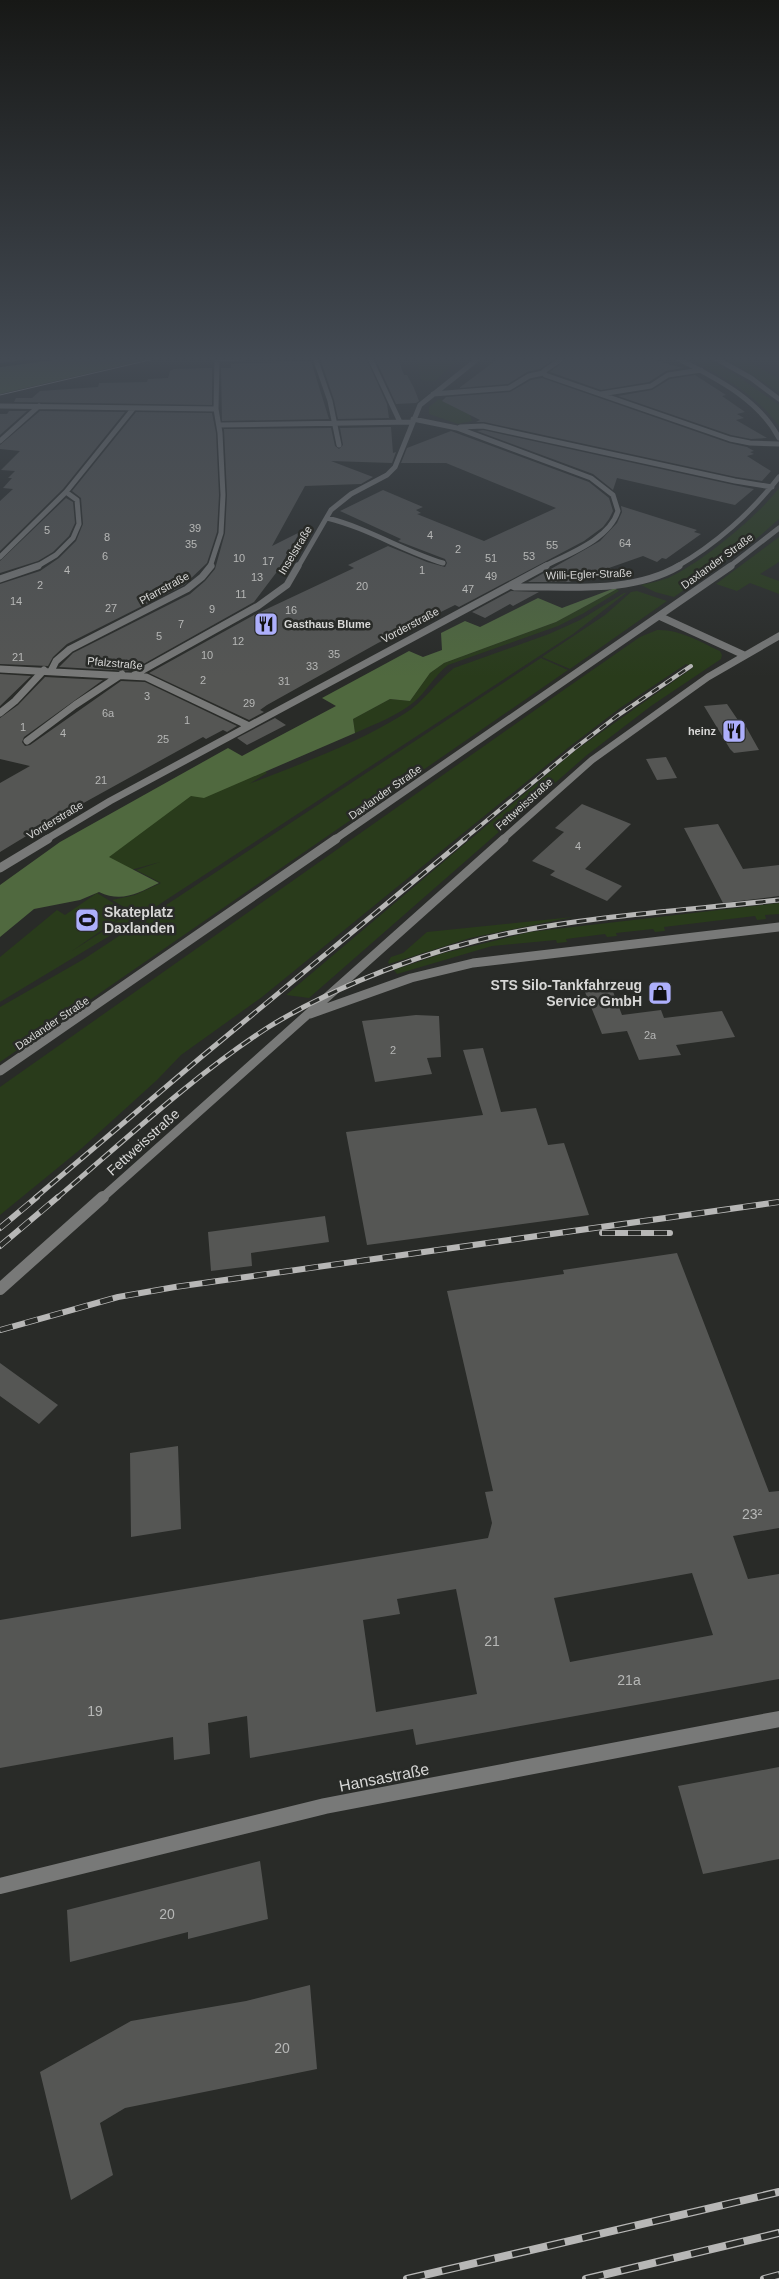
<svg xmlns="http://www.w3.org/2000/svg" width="779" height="2279" viewBox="0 0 779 2279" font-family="Arial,sans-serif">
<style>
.green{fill:#293b1b}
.forest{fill:#50693f}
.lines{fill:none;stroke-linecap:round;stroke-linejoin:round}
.stream{stroke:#0b1b00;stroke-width:4}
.building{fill:#555654;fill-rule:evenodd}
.street-far4{stroke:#787978;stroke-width:5}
.street-far3{stroke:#787978;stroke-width:7}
.street-far2{stroke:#787978;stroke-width:9}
.street-far1{stroke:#787978;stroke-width:12}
.street{stroke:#787978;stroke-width:16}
.tram{stroke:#b7b7b6;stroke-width:1}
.rail-far3-casing{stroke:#b7b7b6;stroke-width:4}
.rail-far2-casing{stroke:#b7b7b6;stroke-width:5}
.rail-far1-casing{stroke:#b7b7b6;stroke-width:6}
.rail-casing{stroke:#b7b7b6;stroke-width:8}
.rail-far3{stroke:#292b28;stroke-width:2.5;stroke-dasharray:8;stroke-linecap:butt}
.rail-far2{stroke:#292b28;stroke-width:3;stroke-dasharray:10;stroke-linecap:butt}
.rail-far1{stroke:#292b28;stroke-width:4.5;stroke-dasharray:13;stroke-linecap:butt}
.rail{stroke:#292b28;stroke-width:5.5;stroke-dasharray:18;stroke-linecap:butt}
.labels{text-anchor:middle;stroke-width:5;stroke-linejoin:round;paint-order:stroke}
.number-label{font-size:11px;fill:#b6b7b6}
.far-street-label{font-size:11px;fill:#d7d7d6;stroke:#292b28}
.far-poi-label{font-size:11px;font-weight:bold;fill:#d7d7d6;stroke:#292b28;text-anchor:start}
.poi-label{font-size:14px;font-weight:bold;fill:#d7d7d6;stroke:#292b28;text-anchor:start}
.street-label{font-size:14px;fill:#d7d7d6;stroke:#292b28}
.near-number-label{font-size:14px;fill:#b6b7b6}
.near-street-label{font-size:16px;fill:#d7d7d6;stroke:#292b28}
</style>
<rect width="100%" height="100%" fill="#292b28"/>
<path class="green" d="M416,358L456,361L435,381L421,380Z
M686,358H704L733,373L779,405V426C757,395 720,374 686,358Z
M725,358H743L779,379V392Z
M439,399L470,415L472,421L458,424L429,414V407Z
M779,488V519L755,540L674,597L655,592L641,585C650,583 660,581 668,578C701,563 757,517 779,488Z
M779,537V562L760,574L779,581V594L750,583L737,591L716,584Z
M617,589L619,591L584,613L558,626L448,665C434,676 427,691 414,702C397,716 375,724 355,733L353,719L390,699L410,701L430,673L444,663L556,622Z
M637,591L667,601L570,669L542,657L605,615L631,592Z
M624,593H626L573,634L120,930L111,925L131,911L112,900L135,895L161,883L136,870L160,862L131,870L107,861L116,832L140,817L260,766L267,773L249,784C300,764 356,744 404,714C424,702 436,682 454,668L549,634L580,620Z
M657,630C680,629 700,642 720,651L722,655L721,659L651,706L587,755L309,998L286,995L576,750L694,667L686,664L620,708L569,747L262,997L181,1055L157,1080L82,1148L0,1215V1087L565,689L640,637Z
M541,658L568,670L0,1062V1007L84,959Z
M97,893L128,912L72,951L108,928L116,932L0,1002V957L57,910L65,915Z
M779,903V914L765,915L766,919L757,920L755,916L664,927L665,931L655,932L653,929L616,933L617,936L607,937L605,934L566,939L567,942L557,943L556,940L492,946L397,974L394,970L444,953L530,932Z
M573,917L470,938L389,964L388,962L391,957L403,953L427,932Z"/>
<path class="forest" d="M0,358C14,358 25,360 39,358H154L0,394Z
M615,588L617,589L556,622L444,663L430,673L410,701L390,699L353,719L355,733L204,798L191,796L109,857L159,883C138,893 122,903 99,892L80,900L34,909L0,937V885L60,842L228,748L242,756L336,706L322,698L409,651L423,657L442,650L441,633L465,621L480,627L538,598L562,608Z"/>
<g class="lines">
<path class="stream" d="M0,365L54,358"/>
</g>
<path class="building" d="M324,358H366L387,404L389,418L338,419L334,400L321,361L323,360Z
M375,358L398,359L404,375H407L414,388L419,401L416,403L396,404Z
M499,358H556L540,369L527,372L508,384L459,388Z
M567,358H646L683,368L666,371L649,382L601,390L550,372Z
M311,361L329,419L222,421L221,368H231V364Z
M206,368H212V405L14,402L16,398H32L40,391L98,387L99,383L147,382L148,379L168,378L170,371L174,369Z
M695,375L726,395L722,396L745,412L737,414L744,418L736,420L767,438L751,439L731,435L618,396L652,390L670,379Z
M542,378L729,443L747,447L754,451L750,452L754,454L747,456L771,471L762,481L736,477L484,422H476L480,420L442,401L446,397L510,392L531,380Z
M9,411H27L0,435V414H7Z
M40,411L125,412L63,489L0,551V501L13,489L3,488L12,478H8L15,471L1,470L20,451L0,449V445Z
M136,412L212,413L216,433L219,495L217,532L207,563L184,585L67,644L53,657L48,666L0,664V584L40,571L59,558L76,541L83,524L81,498L72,491Z
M391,427L393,453L396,452L392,463L331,461L373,477L361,484L305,486L272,546L300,532L279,569L254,602L131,671L59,667L73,653L190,594L205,581L215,569L225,533L227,495L224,429L331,428L335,446L339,449L343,445L340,428Z
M483,430L734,485L754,489L735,505L617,478L613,490L593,474L477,431Z
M451,431L589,482L609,498L613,511L609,519L603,527L584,541L459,607L455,605L378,643L267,705L260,710L264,712L249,720L149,673L254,615L354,568L348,565L388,546L427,562L445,567L447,563L445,559L398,541L401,539L340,511L383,490L423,507L416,510L421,513L417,514L484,541L556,508L446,463H401L407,448Z
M66,498L73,502L75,523L69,536L53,552L38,561L0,573V561Z
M621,506L697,530L694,532L701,534L666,559L662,558L657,562L643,556L569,582H528L600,541L617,523L622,512Z
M511,591L539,592L513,606L510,604L485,618L472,612Z
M0,674L31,676L0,706Z
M45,677L103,680L24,737L22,742L25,746L30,745L121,681L145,682L237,726L227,732L223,730L206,739L203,737L51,821L0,852V783L30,766L0,759V718L18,705Z
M727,704L742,726L745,725L759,750L734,753L730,749L704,706Z
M275,718L286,725L247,745L237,738Z
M666,757L677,778L657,780L646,759Z
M582,804L631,824L585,869L622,886L607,901L550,875L555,871L532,861L564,832L555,828Z
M718,824L743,869L779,865V896L723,903L684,828Z
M612,989L622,1015L661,1010L664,1018L722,1011L735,1037L676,1045L681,1055L639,1060L627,1031L602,1034L585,992Z
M416,1015L439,1016L441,1057L427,1058L432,1074L375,1082L362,1021Z
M483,1048L501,1112L536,1108L548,1145L564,1143L589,1215L367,1245L346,1132L483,1115L463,1050Z
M325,1216L329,1242L251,1253L252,1266L211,1271L208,1232Z
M677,1253L769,1492L779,1491V1528L733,1536L748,1579L779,1574V1679L416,1745L413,1729L250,1758L247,1716L208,1723L210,1754L174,1760L173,1737L0,1768V1620L488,1538L492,1523L485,1492L493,1491L447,1291L564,1274L563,1270ZM692,1573L713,1635L570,1662L554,1598ZM456,1589L477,1694L376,1712L363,1620L400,1614L397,1599Z
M0,1363L58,1405L39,1424L0,1396Z
M178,1446L181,1529L131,1537L130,1453Z
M779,1767V1859L703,1874L678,1786Z
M260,1861L268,1919L188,1939V1932L70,1962L67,1910Z
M310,1985L317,2069L125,2108L100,2123L113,2175L71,2200L40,2072L131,2021L246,2001Z"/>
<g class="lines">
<path class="street-far4" d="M315,358L330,401L339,445
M370,358L400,422
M563,358L544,371L545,375L730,439L750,443L779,444
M677,358C715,378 758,398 779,438
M715,358L751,378L779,399
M217,359L243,358
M433,394L509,388L529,376L543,373
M601,394L651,386L668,375L701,370
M0,406L216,409
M413,419L457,428L591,478L613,495L618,511C609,540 568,554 543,567
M219,425L412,422
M460,427L483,426L735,481L772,487
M0,441L39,406
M327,518C368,528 403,551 443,563
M0,557L66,492L133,409
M36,567L56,555L73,538L79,524L77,500L66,492
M210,567L221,533L223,495L220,433L216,409L217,358
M298,567L331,510L351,494L387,475L395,467L420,405L479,358
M676,567C715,545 752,512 779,477
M729,567L779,528"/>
<path class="street-far3" d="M0,579L38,566
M511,585L515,587C569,586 631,594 679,566
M659,616L744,655
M0,669L146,677L247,725
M51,671L56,661L70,649L187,589L202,577L211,566
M134,675L258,606L287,585L298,566
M0,713L15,701L44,670
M27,741L75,705L122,674
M45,840L110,801L546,566
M334,840L731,566
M502,840L592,760L708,677L779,636"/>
<path class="street-far2" d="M0,868L48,839
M310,1014L411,978L473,963L779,927
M0,1071L336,839
M102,1198L504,839"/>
<path class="street-far1" d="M0,1289L103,1197"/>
<path class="street" d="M0,1886L325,1806L779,1719"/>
<path class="tram" d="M0,395L158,358"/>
<g class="rail-far3-casing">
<path id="rail-far3" d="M463,840L575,748L617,716L691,666"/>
</g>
<g class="rail-far2-casing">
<path id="rail-far2" d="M35,1198L200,1058L465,839
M57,1198C125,1140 192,1077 267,1028C336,985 431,949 510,933C599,915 690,910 779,900"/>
</g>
<g class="rail-far1-casing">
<path id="rail-far1" d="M0,1228L37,1197
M602,1233H670
M0,1246L58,1197
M0,1330L118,1297L175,1287L779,1202"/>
</g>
<g class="rail-casing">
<path id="rail" d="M407,2279L779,2192
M586,2279L779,2233
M764,2279L779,2275"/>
</g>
<use href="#rail-far3" class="rail-far3"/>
<use href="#rail-far2" class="rail-far2"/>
<use href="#rail-far1" class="rail-far1"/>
<use href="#rail" class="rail"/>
</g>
<linearGradient id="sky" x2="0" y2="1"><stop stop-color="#171816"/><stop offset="0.53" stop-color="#434a53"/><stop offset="1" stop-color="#434a53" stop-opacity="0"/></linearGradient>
<rect width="779" height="677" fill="url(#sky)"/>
<defs>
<g id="restaurant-square" transform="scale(1.25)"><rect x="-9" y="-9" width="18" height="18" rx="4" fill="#adaffb" stroke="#292b28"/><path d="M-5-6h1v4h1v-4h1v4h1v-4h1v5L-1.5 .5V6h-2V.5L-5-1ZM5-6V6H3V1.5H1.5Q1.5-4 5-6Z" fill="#111"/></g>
<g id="stadium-square" transform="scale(1.25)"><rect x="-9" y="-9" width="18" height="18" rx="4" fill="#adaffb" stroke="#292b28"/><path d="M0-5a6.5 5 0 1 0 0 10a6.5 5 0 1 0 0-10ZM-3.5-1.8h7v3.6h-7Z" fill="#111"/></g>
<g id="shop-square" transform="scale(1.25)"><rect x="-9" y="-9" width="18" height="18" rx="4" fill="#adaffb" stroke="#292b28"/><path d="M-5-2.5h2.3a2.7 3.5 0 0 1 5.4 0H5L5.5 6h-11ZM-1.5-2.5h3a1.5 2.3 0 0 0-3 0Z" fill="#111"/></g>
</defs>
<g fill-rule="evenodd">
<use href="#restaurant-square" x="266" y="624"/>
<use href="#restaurant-square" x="734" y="731"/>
<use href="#stadium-square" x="87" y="920"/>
<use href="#shop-square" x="660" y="993"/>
</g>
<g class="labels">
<g class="number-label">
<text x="195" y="532">39</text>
<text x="47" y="534">5</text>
<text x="430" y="539">4</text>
<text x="107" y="541">8</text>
<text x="625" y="547">64</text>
<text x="191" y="548">35</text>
<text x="552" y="549">55</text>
<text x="458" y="553">2</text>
<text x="105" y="560">6</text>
<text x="529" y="560">53</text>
<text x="239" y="562">10</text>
<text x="491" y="562">51</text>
<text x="268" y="565">17</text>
<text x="67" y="574">4</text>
<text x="422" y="574">1</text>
<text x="491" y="580">49</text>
<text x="257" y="581">13</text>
<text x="40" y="589">2</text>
<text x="362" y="590">20</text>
<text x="468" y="593">47</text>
<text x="241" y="598">11</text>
<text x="16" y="605">14</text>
<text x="111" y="612">27</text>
<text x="212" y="613">9</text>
<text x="291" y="614">16</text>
<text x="181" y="628">7</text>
<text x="159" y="640">5</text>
<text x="238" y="645">12</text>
<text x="334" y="658">35</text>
<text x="207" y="659">10</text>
<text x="18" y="661">21</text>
<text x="312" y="670">33</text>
<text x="203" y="684">2</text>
<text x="284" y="685">31</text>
<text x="147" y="700">3</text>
<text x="249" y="707">29</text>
<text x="108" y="717">6a</text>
<text x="187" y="724">1</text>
<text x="23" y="731">1</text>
<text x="63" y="737">4</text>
<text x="163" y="743">25</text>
<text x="101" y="784">21</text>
<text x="578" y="850">4</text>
<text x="650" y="1039">2a</text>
<text x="393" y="1054">2</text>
</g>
<g class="far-street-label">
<text transform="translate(295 550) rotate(-59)" y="4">Inselstraße</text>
<text transform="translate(717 561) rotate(-36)" y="4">Daxlander Straße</text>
<text transform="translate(589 574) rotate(-2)" y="4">Willi-Egler-Straße</text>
<text transform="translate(164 588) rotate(-29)" y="4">Pfarrstraße</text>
<text transform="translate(410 625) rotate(-28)" y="4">Vorderstraße</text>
<text transform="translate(115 663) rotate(5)" y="4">Pfalzstraße</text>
<text transform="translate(385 792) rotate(-35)" y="4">Daxlander Straße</text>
<text transform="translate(524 804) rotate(-42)" y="4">Fettweisstraße</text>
<text transform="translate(55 820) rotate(-31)" y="4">Vorderstraße</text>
<text transform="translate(52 1023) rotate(-34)" y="4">Daxlander Straße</text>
</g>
<g class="far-poi-label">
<text x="284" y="628">Gasthaus Blume</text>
<text x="716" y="735" text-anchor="end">heinz</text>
</g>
<g class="poi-label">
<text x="104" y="917">Skateplatz<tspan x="104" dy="16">Daxlanden</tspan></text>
<text x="642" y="990" text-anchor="end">STS Silo-Tankfahrzeug<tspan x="642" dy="16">Service GmbH</tspan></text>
</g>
<g class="street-label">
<text transform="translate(143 1142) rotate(-42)" y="5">Fettweisstraße</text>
</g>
<g class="near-number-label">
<text x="752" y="1519">23²</text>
<text x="492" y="1646">21</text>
<text x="629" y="1685">21a</text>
<text x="95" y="1716">19</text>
<text x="167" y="1919">20</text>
<text x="282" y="2053">20</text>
</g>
<g class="near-street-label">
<text transform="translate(384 1777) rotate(-11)" y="6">Hansastraße</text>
</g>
</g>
</svg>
